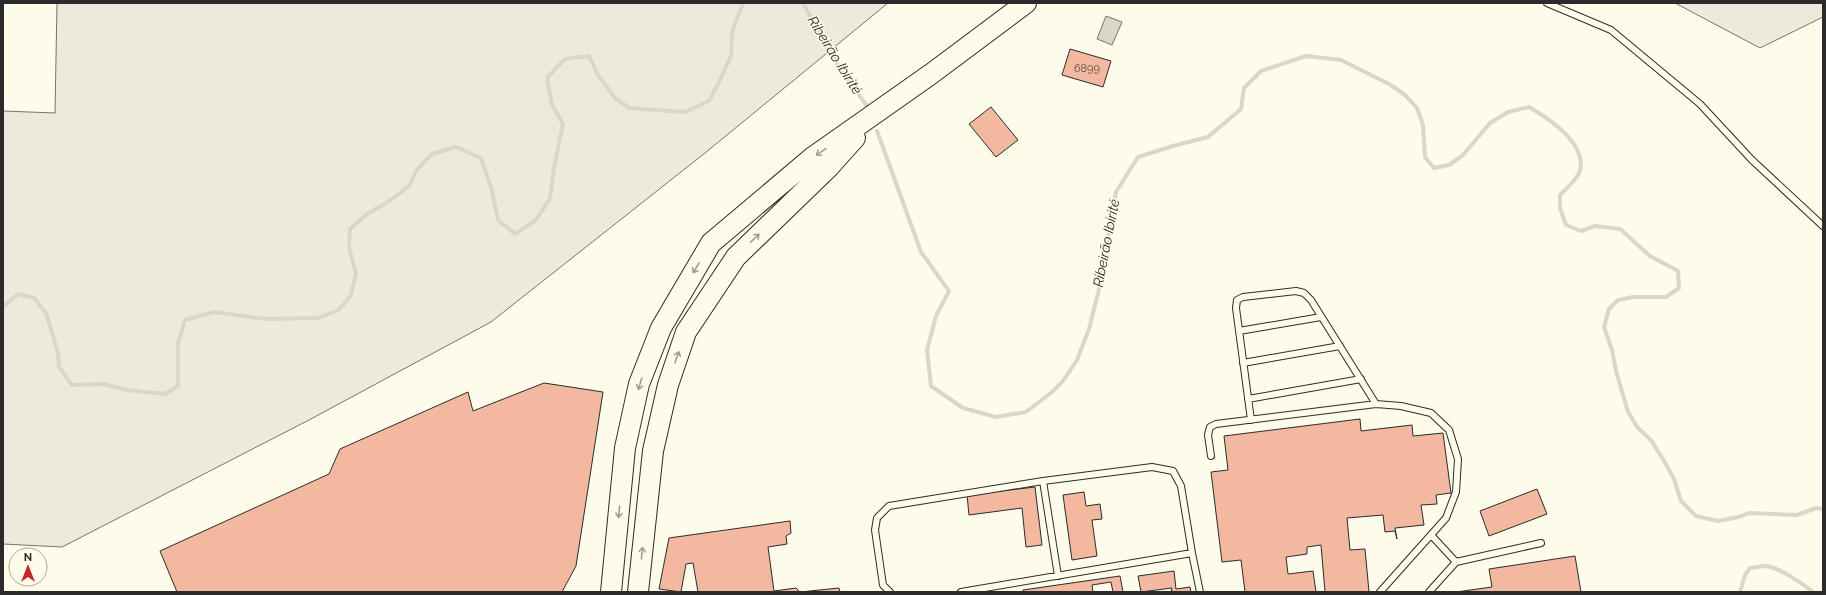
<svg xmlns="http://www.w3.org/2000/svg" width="1826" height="595" viewBox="0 0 1826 595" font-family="Raleway,sans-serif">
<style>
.green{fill:#ecebdb;stroke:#74746e}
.water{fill:#d8d7c9;stroke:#74746e}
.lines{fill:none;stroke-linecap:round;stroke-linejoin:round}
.stream{stroke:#d8d7c9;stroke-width:4}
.building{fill:#f2b8a0;stroke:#2b2b2b}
.lane-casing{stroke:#2b2b2b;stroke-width:8}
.primary-casing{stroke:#2b2b2b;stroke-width:22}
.lane{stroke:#fdfbea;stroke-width:6}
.primary{stroke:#fdfbea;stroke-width:20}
.oneway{stroke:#9e9d94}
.labels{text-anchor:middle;stroke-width:3;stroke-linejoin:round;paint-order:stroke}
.number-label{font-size:11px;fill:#5d4e48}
.water-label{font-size:14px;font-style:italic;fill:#2b2b2b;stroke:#fdfbea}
</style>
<rect width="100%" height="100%" fill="#fdfbea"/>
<path class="green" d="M57,3H888L705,153L491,322L309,420L62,547L3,544V111L55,113Z
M1675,3H1823V17L1760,48Z"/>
<path class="water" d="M1106,16L1122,22L1112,45L1097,39Z"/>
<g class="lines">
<path class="stream" d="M803,3L840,69L867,106
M877,131L921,252L949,291L936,316L927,350L931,386L963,408L996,417L1026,412L1052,392L1063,381L1077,360L1089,329L1099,289L1116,192L1138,157L1173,146L1208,137L1241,109L1244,88L1261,71L1306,56L1341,60L1391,85L1405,95L1417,108L1423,125L1425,157L1434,168L1449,165L1463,155L1490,123L1508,112L1529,107C1548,118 1581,139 1581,165C1581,176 1568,187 1560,195V208L1566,225L1581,231L1595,226L1620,229L1650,256L1678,271L1679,288L1666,297H1633L1618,300L1609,309L1604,327L1612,350L1616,371L1628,412L1638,428L1651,440L1664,461L1674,479L1681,501L1696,516L1718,521L1739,517L1749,513L1797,515L1816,508L1823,509
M3,307L18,294L34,298L46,313L58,353L59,367L72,385L103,384L127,390L165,394L178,386V343L185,320L214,312L266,319L318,318L339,310L351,295L356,273L349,248L350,229L367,214L391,200L410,185L416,171L432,154L456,147L481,158L491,187L498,220L515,234L536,220L550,198L554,168L563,124L552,105L547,78L565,59L589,56L598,75L615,98L629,108L685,112L709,101L720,80L731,56L732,32L743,3
M1740,592L1745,575L1750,568C1755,568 1761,566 1766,566C1780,568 1802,583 1813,592"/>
</g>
<path class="building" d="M1070,49L1111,61L1103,87L1062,75Z
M991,107L1018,140L996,157L969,124Z
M544,383L603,392L576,566L562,592H177L160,551L329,474L340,449L468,392L473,411Z
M1360,419L1361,431L1412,425L1413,436L1443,433L1451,493L1436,495L1437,504L1421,505L1424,525L1395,528L1397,539L1395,531L1385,532L1383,515L1347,518L1350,550L1365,549L1369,592H1325L1321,545L1307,547V554L1286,557L1288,574L1313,571L1316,592H1245L1241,560L1222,562L1211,472L1228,470L1224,436Z
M1035,487L1042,545L1026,547L1022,508L969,515L967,495Z
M1537,489L1547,514L1489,536L1480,511Z
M1084,492L1086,506L1100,504L1102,519L1092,520L1097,556L1072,560L1063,495Z
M790,521L791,533L786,536L787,544L768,547L774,591L796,588L800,592H698L693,563L686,564L681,592L659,589L669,538Z
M1575,556L1581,592H1456L1492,587L1489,569Z
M1174,571L1176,589L1190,587L1191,592H1176L1171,591L1172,588L1141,592L1138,576Z
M1120,576L1123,592H1113L1111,582L1092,585L1093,592H1023V590Z
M839,588L840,592H800Z"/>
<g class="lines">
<g class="lane-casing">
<path id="lane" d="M1547,3L1611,30L1700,104L1752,160L1823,226
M1239,331L1321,317
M1243,363L1340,346
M1248,399L1361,379
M1251,420L1236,308L1237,300L1243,297L1296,291L1304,293L1311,300L1376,404
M1211,456L1208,435L1210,427L1216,424L1376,404L1401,406L1431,413L1449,430L1458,459L1456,492L1446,518L1380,592
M1043,481L1058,576
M1456,562L1541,543
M890,592L883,585L875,530L877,518L889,506L1043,481L1152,467L1173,471L1181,486L1192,553
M961,592L1192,553L1200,592
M1429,592L1456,562L1431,535"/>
</g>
<g class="primary-casing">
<path id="primary" d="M611,592L625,448L639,384L661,328L711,243L813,157L931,74L1026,3
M638,592L653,451L668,385L686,332L736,257L829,167L855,138"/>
</g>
<use href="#lane" class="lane"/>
<use href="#primary" class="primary"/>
</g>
<defs><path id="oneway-shaft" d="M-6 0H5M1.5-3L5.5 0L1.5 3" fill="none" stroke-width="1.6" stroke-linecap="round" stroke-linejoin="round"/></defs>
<g class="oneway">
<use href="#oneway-shaft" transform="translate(821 152) rotate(146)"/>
<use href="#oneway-shaft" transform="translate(755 238) rotate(-44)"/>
<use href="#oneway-shaft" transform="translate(696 268) rotate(121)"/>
<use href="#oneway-shaft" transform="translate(677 357) rotate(-71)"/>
<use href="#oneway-shaft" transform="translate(640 384) rotate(107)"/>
<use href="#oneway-shaft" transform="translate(619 512) rotate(95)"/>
<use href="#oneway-shaft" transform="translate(642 553) rotate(-84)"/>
</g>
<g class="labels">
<g class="number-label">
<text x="1087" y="72">6899</text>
</g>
<g class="water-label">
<text transform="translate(835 55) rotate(58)" y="5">Ribeirão Ibirité</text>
<text transform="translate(1106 243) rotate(-79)" y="5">Ribeirão Ibirité</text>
</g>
</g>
<rect width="1826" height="595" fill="none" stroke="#2b2b2b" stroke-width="8"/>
<g transform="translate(28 567)"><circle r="19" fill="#fdfbea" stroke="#a9a89e"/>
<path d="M0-3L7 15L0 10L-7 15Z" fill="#c62828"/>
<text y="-6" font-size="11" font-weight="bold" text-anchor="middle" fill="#2b2b2b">N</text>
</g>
</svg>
